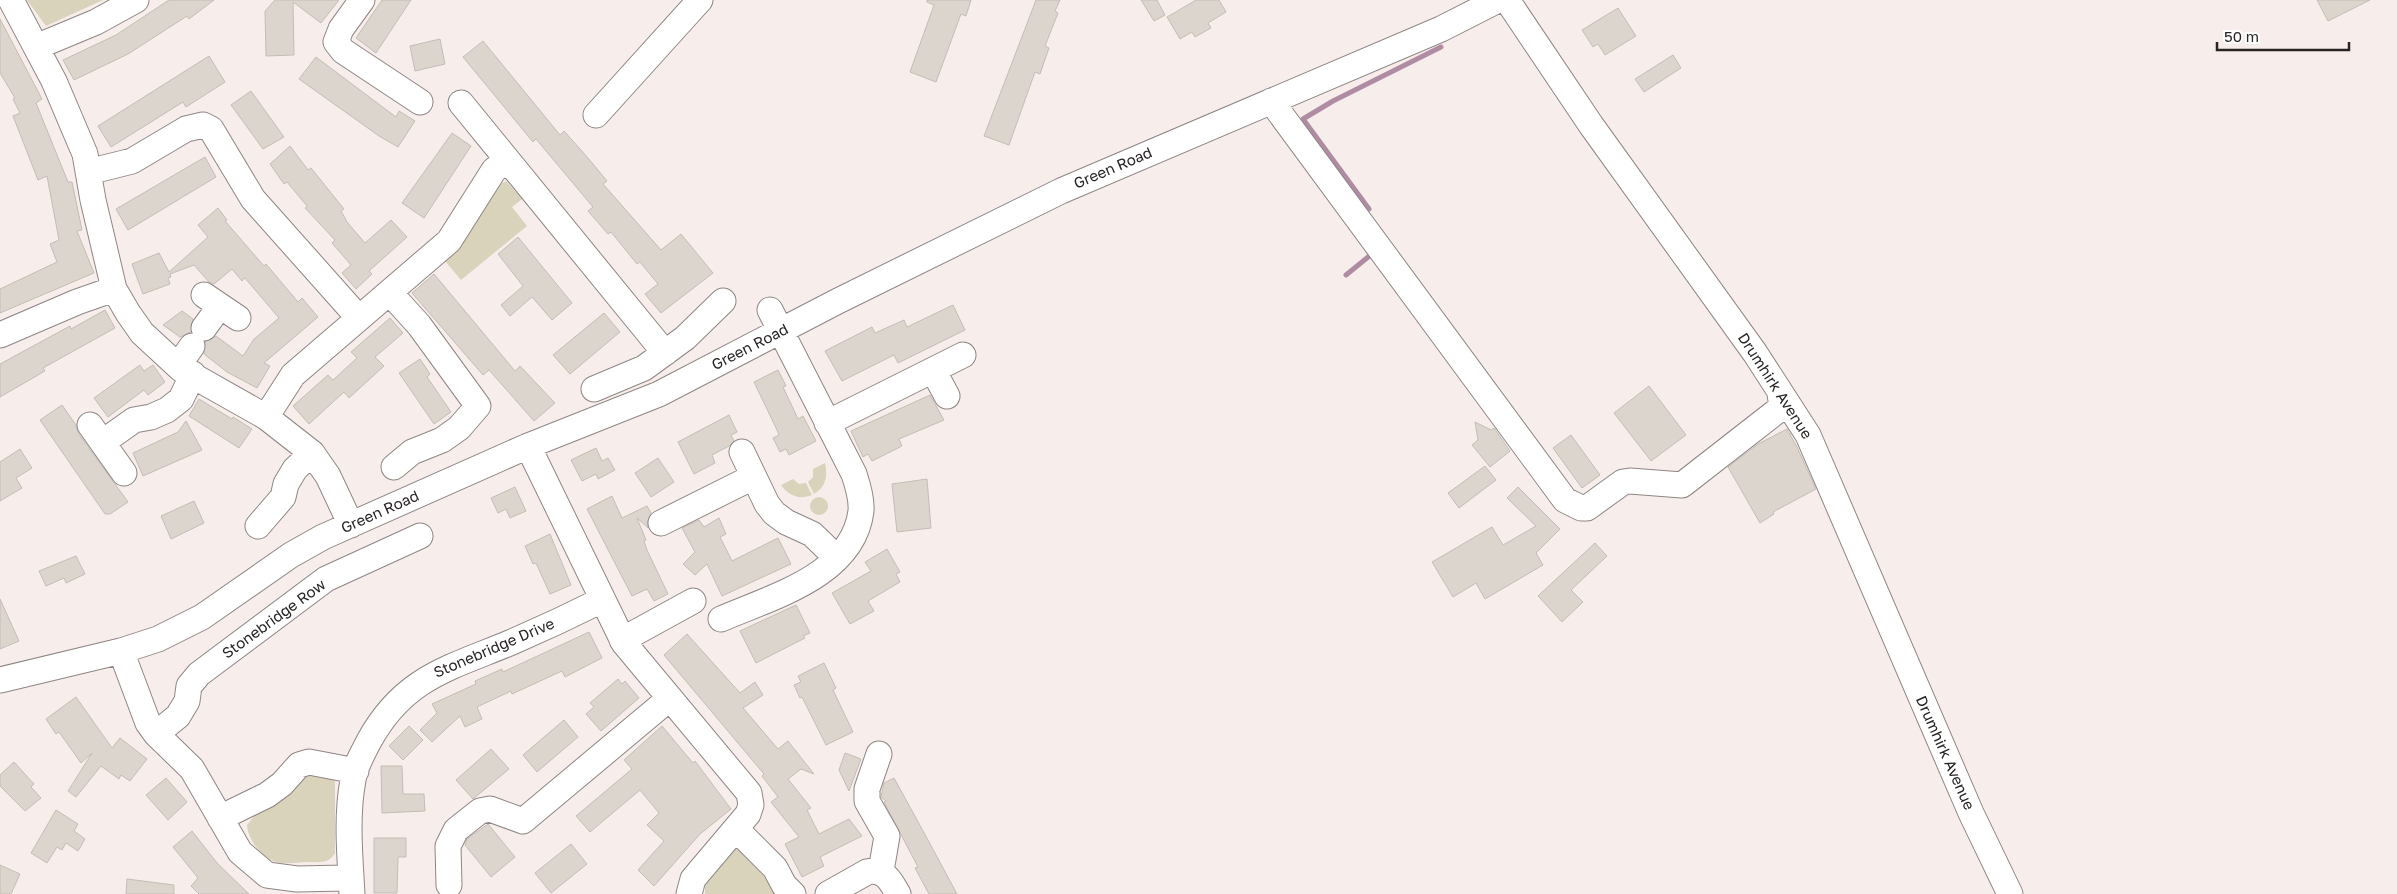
<svg xmlns="http://www.w3.org/2000/svg" width="2397" height="894" viewBox="0 0 2397 894" font-family="'Golos Text',sans-serif">
<style>
.green{fill:#d8d3ba}
.lines{fill:none;stroke-linecap:round;stroke-linejoin:round}
.stream{stroke:#b08ca4;stroke-width:5}
.building{fill:#dbd5ce;stroke:#c3bdb6}
.minor-casing{stroke:#8f8683;stroke-width:27}
.minor{stroke:#fff;stroke-width:25}
.labels{text-anchor:middle;stroke-width:4;stroke-linejoin:round;paint-order:stroke}
.street-label{font-size:15px;fill:#272423;stroke:#fff}
</style>
<rect width="100%" height="100%" fill="#f7eeeb"/>
<path class="green" d="M27,0H103L46,26Z
M506,181L522,199L512,207L527,226L461,280L445,261L459,248L501,184Z
M825,463C828,476 826,487 814,494L808,482L813,477V469Z
M793,479L799,484L806,483L812,495C799,500 789,496 781,485Z
M810 506a9 9 0 1 1 18 0a9 9 0 1 1-18 0Z
M304,772L332,775L335,782V853C329,864 319,862 308,862C299,862 290,864 281,863C264,861 248,841 247,825L255,815Z
M737,847L745,848L753,854L777,894H705V886Z"/>
<g class="lines">
<path class="stream" d="M1369,209L1303,119L1333,101L1441,47
M1346,275L1373,253"/>
</g>
<path class="building" d="M169,0H214L189,19L187,16L128,54L74,80L63,60L116,35Z
M275,0H339L321,23L293,2L294,55L266,56L265,11Z
M382,0H411L376,53L356,38Z
M927,0H971L966,16L961,14L936,82L910,72L934,5L927,2Z
M1036,0H1060L1055,11L1058,13L1045,46L1049,48L1040,74L1035,72L1009,145L984,136Z
M1141,0H1157L1165,15L1154,21Z
M1196,0H1219L1226,12L1208,23L1211,28L1195,37L1192,32L1180,39L1167,17Z
M2317,0H2370L2328,21Z
M1618,8L1636,36L1605,55L1598,44L1593,47L1582,30Z
M0,19L42,99L36,103L68,182H72L82,230L77,231L94,273L0,313V289L57,262L50,244L59,240L47,176L38,180L13,116L20,113L13,99L15,98L0,73Z
M440,39L445,64L415,71L410,46Z
M483,41L560,135L564,131L588,158L607,181L603,184L661,250L681,234L713,273L661,313L645,294L658,284L640,262L637,264L611,232L608,234L588,211L593,207L536,139L533,142L463,57Z
M1673,55L1681,68L1644,92L1635,79Z
M209,56L225,82L186,107L183,102L111,147L98,126Z
M316,57L396,117L399,111L415,121L398,147L379,136L299,79Z
M251,91L284,137L263,149L231,105Z
M452,133L471,146L424,218L402,203Z
M290,146L308,170L311,168L344,209L341,211L347,222L365,243L391,220L407,237L369,271L372,274L356,289L342,273L351,265L332,243L335,240L305,208L307,206L287,182L284,184L270,164Z
M205,157L216,177L128,230L116,209Z
M218,208L227,220L225,221L264,266L266,264L298,302L302,298L318,317L264,363L270,366L257,388L227,372L204,354L205,342L216,336L243,356L254,339L279,318L245,278L242,281L232,269L214,284L209,282L194,265L170,274L171,277L168,278L170,284L143,294L132,264L159,253L169,272L208,237L198,225Z
M518,237L572,303L552,320L532,297L510,316L501,305L523,286L498,254Z
M434,274L515,371L520,366L555,403L534,421L489,370L483,375L412,293Z
M953,305L965,330L898,363L894,355L842,381L825,351L872,327L875,333L904,320L907,327Z
M105,310L115,328L43,368L45,371L0,397V364L70,326L71,329Z
M182,311L193,319L191,332L180,337L163,325Z
M604,313L620,332L570,374L553,355Z
M390,318L403,333L375,357L384,366L349,398L344,392L309,424L293,406L328,375L333,380L357,358L351,352Z
M420,359L430,374L427,377L451,412L434,424L399,373Z
M140,365L144,371L153,365L165,382L148,395L144,390L108,417L94,398Z
M778,370L786,386L783,387L798,419L803,416L816,441L789,455L786,449L780,452L773,438L779,435L777,430L754,382Z
M1649,386L1686,435L1651,461L1614,413Z
M930,395L944,420L899,439L902,446L872,461L868,454L863,457L851,431Z
M199,399L232,419L233,417L252,429L239,448L189,416Z
M62,405L76,425L78,433L128,502L110,514H105L40,420Z
M729,415L737,432L731,435L734,441L729,446L712,455L715,463L694,474L678,442Z
M186,421L202,450L143,476L133,453L178,432Z
M1475,422L1491,430L1494,428L1510,451L1490,467L1472,445L1478,440Z
M1787,429L1797,447L1816,489L1773,512L1774,514L1760,523L1728,467L1758,444Z
M1571,435L1600,475L1582,488L1553,448Z
M596,448L602,461L608,458L615,470L598,479L596,474L582,481L571,460Z
M20,449L32,468L16,478L22,488L0,501V462Z
M658,458L674,482L651,497L635,473Z
M1485,466L1496,480L1459,508L1448,493Z
M927,479L931,528L897,532L892,484Z
M515,487L526,511L510,518L506,509L498,513L491,498Z
M1518,487L1560,529L1536,553L1543,565L1485,599L1476,583L1453,597L1432,562L1492,527L1503,545L1536,526L1507,498Z
M612,496L622,518L647,506L651,513L647,522L648,528L637,518L646,540L644,541L647,550L668,594L654,601L647,589L632,596L587,509Z
M194,501L204,523L171,539L161,516Z
M719,518L726,534L720,537L732,561L778,538L791,564L722,596L707,564L695,575L683,564L695,552L682,528L699,520L704,527Z
M550,534L571,585L550,594L536,563L533,564L525,546Z
M1595,543L1607,556L1571,590L1583,602L1562,622L1538,596Z
M887,549L900,572L896,574L900,582L868,601L874,611L850,624L832,593L871,571L865,562Z
M76,556L85,574L66,583L64,578L46,586L39,571Z
M0,599L19,641L0,649Z
M796,605L810,633L803,636L805,638L756,663L740,631Z
M589,632L602,658L565,677L562,671L512,694L511,691L477,707L482,719L465,727L460,716L432,742L420,730L437,713L432,704L476,684L475,681L502,669L503,672Z
M687,634L740,693L755,682L763,695L743,708L778,749L788,741L814,774L801,769L788,779L811,808L807,810L819,834L849,819L862,836L820,857L824,866L802,877L785,844L799,837L771,802L778,797L762,776L764,774L664,655Z
M824,663L836,688L833,690L853,732L826,745L802,697L800,698L794,685L801,682L798,676Z
M618,679L622,684L625,681L639,698L601,731L586,714L594,707L590,703Z
M76,697L112,748L120,738L147,759L130,781L121,775L119,779L101,766L76,797L68,791L92,753L81,763L59,732L56,734L46,719Z
M564,720L578,737L537,772L523,755Z
M409,726L423,740L403,760L389,746Z
M662,726L693,763L695,761L731,809L700,834L654,886L638,870L664,841L647,825L659,813L640,790L590,832L576,816L632,769L624,760Z
M491,749L509,769L473,799L456,780Z
M845,753L861,759L849,791L839,770Z
M14,762L34,784L31,787L41,798L25,811L0,786V775Z
M381,766H402L403,794H424L425,811L382,813Z
M166,778L187,802L168,820L146,795Z
M894,778L928,840L957,894H929L915,868L918,867L884,802L886,801L881,797L884,783Z
M56,810L78,824L74,831L85,839L78,851L66,843L62,850L57,847L47,863L31,853Z
M488,824L515,857L491,877L465,845L467,839Z
M192,831L217,863L249,894H199L191,886L198,878L173,847Z
M374,838H406V857H398L397,893H374Z
M571,844L587,864L551,893L535,873Z
M0,865L20,874L11,894H0Z
M127,879L174,885V894H126Z"/>
<g class="lines">
<g class="minor-casing">
<path id="minor" d="M11,0L54,81L85,154L93,200L114,289L128,313L142,333L181,369L266,417L312,453L328,476L351,525
M362,0L341,29L336,42L343,51L420,102
M1507,0L1591,125L1755,353L1808,435L1971,813L2010,894
M36,47L96,22L136,0
M1271,101L1565,500L1581,508H1587L1623,482L1630,481L1682,485L1782,407L1780,394
M461,103L665,353
M596,115L700,0
M88,172L132,161L186,129L203,125L211,129L253,199L358,317
M390,293L419,325L478,406L459,428L442,440L412,452L394,467
M204,295L238,318
M204,328L220,306
M0,335L77,302L114,289
M178,366L192,346
M933,370L947,396
M594,389L644,368L685,338L723,301
M266,417L293,375L449,241L494,170L506,161
M827,423L963,355
M90,425L124,473
M103,442L134,420L151,417L167,410L181,399L193,374
M528,446L624,643L749,793L751,805L748,814L693,879L689,894
M742,452L767,504L774,513L786,522L812,534L837,558
M661,523L753,477
M258,526L283,497L286,484L295,469L312,453
M721,619C771,597 853,576 861,511C862,499 858,486 854,474L770,310
M622,640L693,601
M121,651L148,723L156,734L192,769L240,852L267,875L297,879L344,878L351,875
M0,680L121,651L158,639L202,617L291,555L323,537L528,446L659,394L838,301L1061,191L1441,29L1498,0
M156,734L178,716L187,701L189,686L199,674L326,579L420,536
M879,754L867,789V801L887,836L881,871
M220,818L267,795L282,784L299,765L309,762L356,771
M736,829L775,868L784,885L793,894
M449,885L448,846L456,830L480,811L490,809L523,821L670,698
M352,894C350,857 346,817 353,780C355,766 363,753 369,741C404,677 450,668 512,642C542,629 572,615 602,600
M828,894L867,872C884,868 891,881 898,894"/>
</g>
<use href="#minor" class="minor"/>
</g>
<g class="labels">
<g class="street-label">
<text transform="translate(1113 168) rotate(-23)" y="5">Green Road</text>
<text transform="translate(750 347) rotate(-27)" y="5">Green Road</text>
<text transform="translate(1775 386) rotate(57)" y="5">Drumhirk Avenue</text>
<text transform="translate(380 512) rotate(-24)" y="5">Green Road</text>
<text transform="translate(274 619) rotate(-36)" y="5">Stonebridge Row</text>
<text transform="translate(494 648) rotate(-23)" y="5">Stonebridge Drive</text>
<text transform="translate(1945 753) rotate(66)" y="5">Drumhirk Avenue</text>
</g>
</g>
<path d="M2217 42v8h132v-8" fill="none" stroke="#272423" stroke-width="2.5"/>
<text x="2224" y="42" font-size="15" fill="#272423" stroke="#ffffff" stroke-width="4" paint-order="stroke">50 m</text>
</svg>
